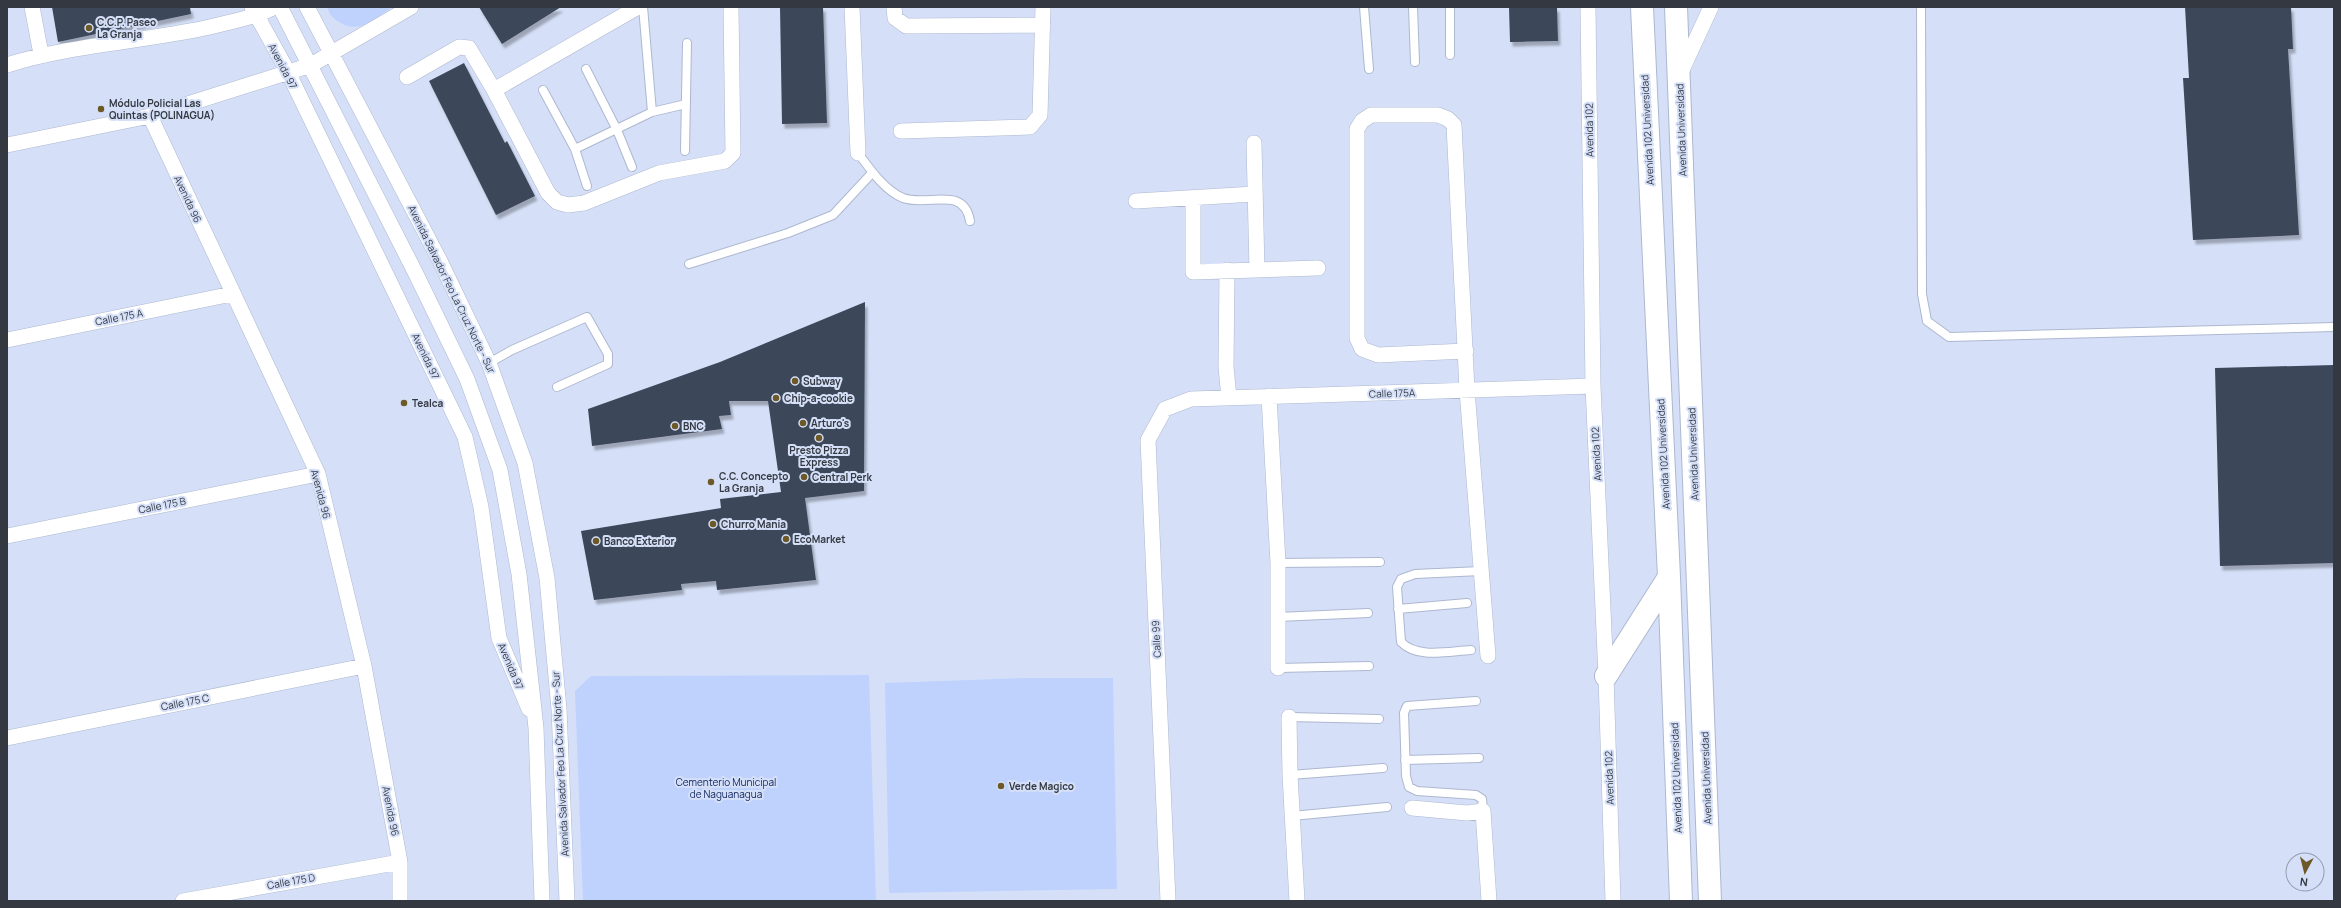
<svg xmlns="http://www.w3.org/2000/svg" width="2341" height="908" viewBox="0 0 2341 908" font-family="Manrope,sans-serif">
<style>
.green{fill:#bed2fd}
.building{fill:#3d475a;filter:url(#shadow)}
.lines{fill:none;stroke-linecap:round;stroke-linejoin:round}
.lane-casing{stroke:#adb8d0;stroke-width:10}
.street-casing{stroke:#adb8d0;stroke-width:16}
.secondary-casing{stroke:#adb8d0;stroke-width:24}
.lane{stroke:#fff;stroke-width:8}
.street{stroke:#fff;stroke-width:15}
.secondary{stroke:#fff;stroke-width:22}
.poi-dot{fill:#6d5827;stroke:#d5e0f8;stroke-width:1.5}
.labels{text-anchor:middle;stroke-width:4;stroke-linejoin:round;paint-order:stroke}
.poi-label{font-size:10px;font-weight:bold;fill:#333841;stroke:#d5e0f8;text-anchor:start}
.street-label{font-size:10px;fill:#333841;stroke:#d5e0f8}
.park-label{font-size:10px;fill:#122761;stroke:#d5e0f8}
</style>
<defs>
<filter id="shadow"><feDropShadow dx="2.5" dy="4.5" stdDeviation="1" flood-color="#0004"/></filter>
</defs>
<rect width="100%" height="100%" fill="#d5e0f8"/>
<path class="green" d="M328,7H392C374,19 360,35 339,22C333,18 328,14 328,7Z
M869,675L876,901H583L575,691L591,676Z
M1025,678H1113L1117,889L889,893L885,683Z"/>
<path class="building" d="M52,7H190L191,14L58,42Z
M479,7H561L502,44Z
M780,7H823L827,123L782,124Z
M1509,7H1557L1558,41L1510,42Z
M2185,7H2291L2293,49H2288L2299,235L2193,240L2183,78H2189Z
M464,63L505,143L507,141L535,196L496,215L429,81Z
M865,302L864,491L805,498L816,580L717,590L716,581L681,584L682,590L594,600L581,531L721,508L720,499L781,492L768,401H729L731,415L719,416L722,429L592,446L588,409L720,362Z
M2334,365V563L2220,566L2215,368Z"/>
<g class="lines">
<g class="lane-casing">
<path id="lane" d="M1364,7L1369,69
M1413,7L1415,62
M1921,7L1922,294L1927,321L1949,337L2334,327
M1450,55V7
M586,69L617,130L632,167
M543,90L575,149L587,186
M652,112L686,104
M575,149L652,112L643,7
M685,151L687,43
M858,153C870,169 884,190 903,198C928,207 964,185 970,221
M689,264L788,233L833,215L872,173
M489,363L512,350L587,317L608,354V364L557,387
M1278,563L1380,562
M1398,609L1467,603
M1278,617L1368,613
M1471,650C1449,651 1417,659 1401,642L1397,587L1401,579L1415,574L1481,571
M1278,668L1369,666
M1476,701L1407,706L1404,713L1406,776L1409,787L1417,791L1476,795L1482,799L1483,811
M1289,717L1379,719
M1405,760L1479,758
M1290,775L1383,768
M1292,816L1387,807"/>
</g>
<g class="street-casing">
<path id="street" d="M32,7L41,54
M252,7L288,72L465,437L481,507L499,638L529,709
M280,7L415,272L467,379L500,470L519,574L536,728L542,901
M307,7L440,261L489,363L525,463L547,578L553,644L559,709L567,901
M852,7L858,153
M894,7L895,18L906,26L1043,25
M1588,7L1593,386L1606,676L1613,901
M7,65C71,45 139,42 205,28C230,22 253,18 275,7
M1681,72L1711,7
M407,77L459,47L469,48L494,90L548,193L557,202L568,205L584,203L659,173L725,161L733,153L731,7
M494,90L638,7
M150,116L318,474L364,666L400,862V901
M901,131L1030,127L1040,115L1043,7
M1254,143L1257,270
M7,145L150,116L311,65L411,7
M1193,198V272L1318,268
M1136,201L1255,194
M1227,270L1226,367L1229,398
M7,340L232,294
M1466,351L1378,355L1362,349L1357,338V129L1362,121L1371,115H1438L1448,119L1454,125L1467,390L1488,656
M1269,396L1278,563V668
M7,536L318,474
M1289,717L1290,775L1297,901
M7,738L364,666
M1412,808L1467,813L1483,811L1489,901
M183,901L400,862
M1168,901L1148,440L1165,409L1191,399L1593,386"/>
</g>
<g class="secondary-casing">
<path id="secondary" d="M1642,7L1669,577L1681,901
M1676,7L1710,901
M1606,676L1669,577"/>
</g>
<use href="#lane" class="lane"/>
<use href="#street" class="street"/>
<use href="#secondary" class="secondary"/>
</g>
<g class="poi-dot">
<circle cx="89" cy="28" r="4"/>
<circle cx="101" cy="109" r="4"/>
<circle cx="795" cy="381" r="4"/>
<circle cx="776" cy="398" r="4"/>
<circle cx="404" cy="403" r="4"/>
<circle cx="803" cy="423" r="4"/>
<circle cx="675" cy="426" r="4"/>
<circle cx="819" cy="438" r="4"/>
<circle cx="804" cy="477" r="4"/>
<circle cx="711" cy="482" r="4"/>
<circle cx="713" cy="524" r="4"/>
<circle cx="786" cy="539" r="4"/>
<circle cx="596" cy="541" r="4"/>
<circle cx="1001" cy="786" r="4"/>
</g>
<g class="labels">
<g class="poi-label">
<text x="97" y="26">C.C.P. Paseo<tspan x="97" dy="12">La Granja</tspan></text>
<text x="109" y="107">Módulo Policial Las<tspan x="109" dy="12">Quintas (POLINAGUA)</tspan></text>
<text x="803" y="385">Subway</text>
<text x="784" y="402">Chip-a-cookie</text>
<text x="412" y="407">Tealca</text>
<text x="811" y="427">Arturo's</text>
<text x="683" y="430">BNC</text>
<text x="819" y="454" text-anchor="middle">Presto Pizza<tspan x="819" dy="12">Express</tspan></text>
<text x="719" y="480">C.C. Concepto<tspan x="719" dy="12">La Granja</tspan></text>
<text x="812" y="481">Central Perk</text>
<text x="721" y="528">Churro Mania</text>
<text x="794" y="543">EcoMarket</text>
<text x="604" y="545">Banco Exterior</text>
<text x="1009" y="790">Verde Magico</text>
</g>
<g class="street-label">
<text transform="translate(283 66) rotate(62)" y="4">Avenida 97</text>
<text transform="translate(1589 130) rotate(-91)" y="4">Avenida 102</text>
<text transform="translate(1647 130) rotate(-93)" y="4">Avenida 102 Universidad</text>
<text transform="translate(1681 130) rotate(-92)" y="4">Avenida Universidad</text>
<text transform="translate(188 199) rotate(65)" y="4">Avenida 96</text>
<text transform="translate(452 289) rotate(64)" y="4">Avenida Salvador Feo La Cruz Norte - Sur</text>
<text transform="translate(119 317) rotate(-11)" y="4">Calle 175 A</text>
<text transform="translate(426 356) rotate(64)" y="4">Avenida 97</text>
<text transform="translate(1392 393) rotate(-2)" y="4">Calle 175A</text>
<text transform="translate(1596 454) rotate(-93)" y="4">Avenida 102</text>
<text transform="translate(1663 454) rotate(-93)" y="4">Avenida 102 Universidad</text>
<text transform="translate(1693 454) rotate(-92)" y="4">Avenida Universidad</text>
<text transform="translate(321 494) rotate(75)" y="4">Avenida 96</text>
<text transform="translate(162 505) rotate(-11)" y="4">Calle 175 B</text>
<text transform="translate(1156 639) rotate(-93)" y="4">Calle 99</text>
<text transform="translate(511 666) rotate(67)" y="4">Avenida 97</text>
<text transform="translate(185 702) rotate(-11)" y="4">Calle 175 C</text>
<text transform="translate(560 764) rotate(-93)" y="4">Avenida Salvador Feo La Cruz Norte - Sur</text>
<text transform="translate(1609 778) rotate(-92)" y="4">Avenida 102</text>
<text transform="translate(1676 778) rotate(-92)" y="4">Avenida 102 Universidad</text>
<text transform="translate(1706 778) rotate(-92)" y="4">Avenida Universidad</text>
<text transform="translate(391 811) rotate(79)" y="4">Avenida 96</text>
<text transform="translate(291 881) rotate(-10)" y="4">Calle 175 D</text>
</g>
<g class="park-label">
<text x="726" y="786">Cementerio Municipal<tspan x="726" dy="12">de Naguanagua</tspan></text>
</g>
</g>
<rect width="2341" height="908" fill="none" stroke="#333841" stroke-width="16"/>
<g transform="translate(2305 872) rotate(187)"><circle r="19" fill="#d5e0f8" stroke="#949daf"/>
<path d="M0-3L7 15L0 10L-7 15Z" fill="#6d5827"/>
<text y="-6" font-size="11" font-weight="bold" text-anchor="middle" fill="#333841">N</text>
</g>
</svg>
